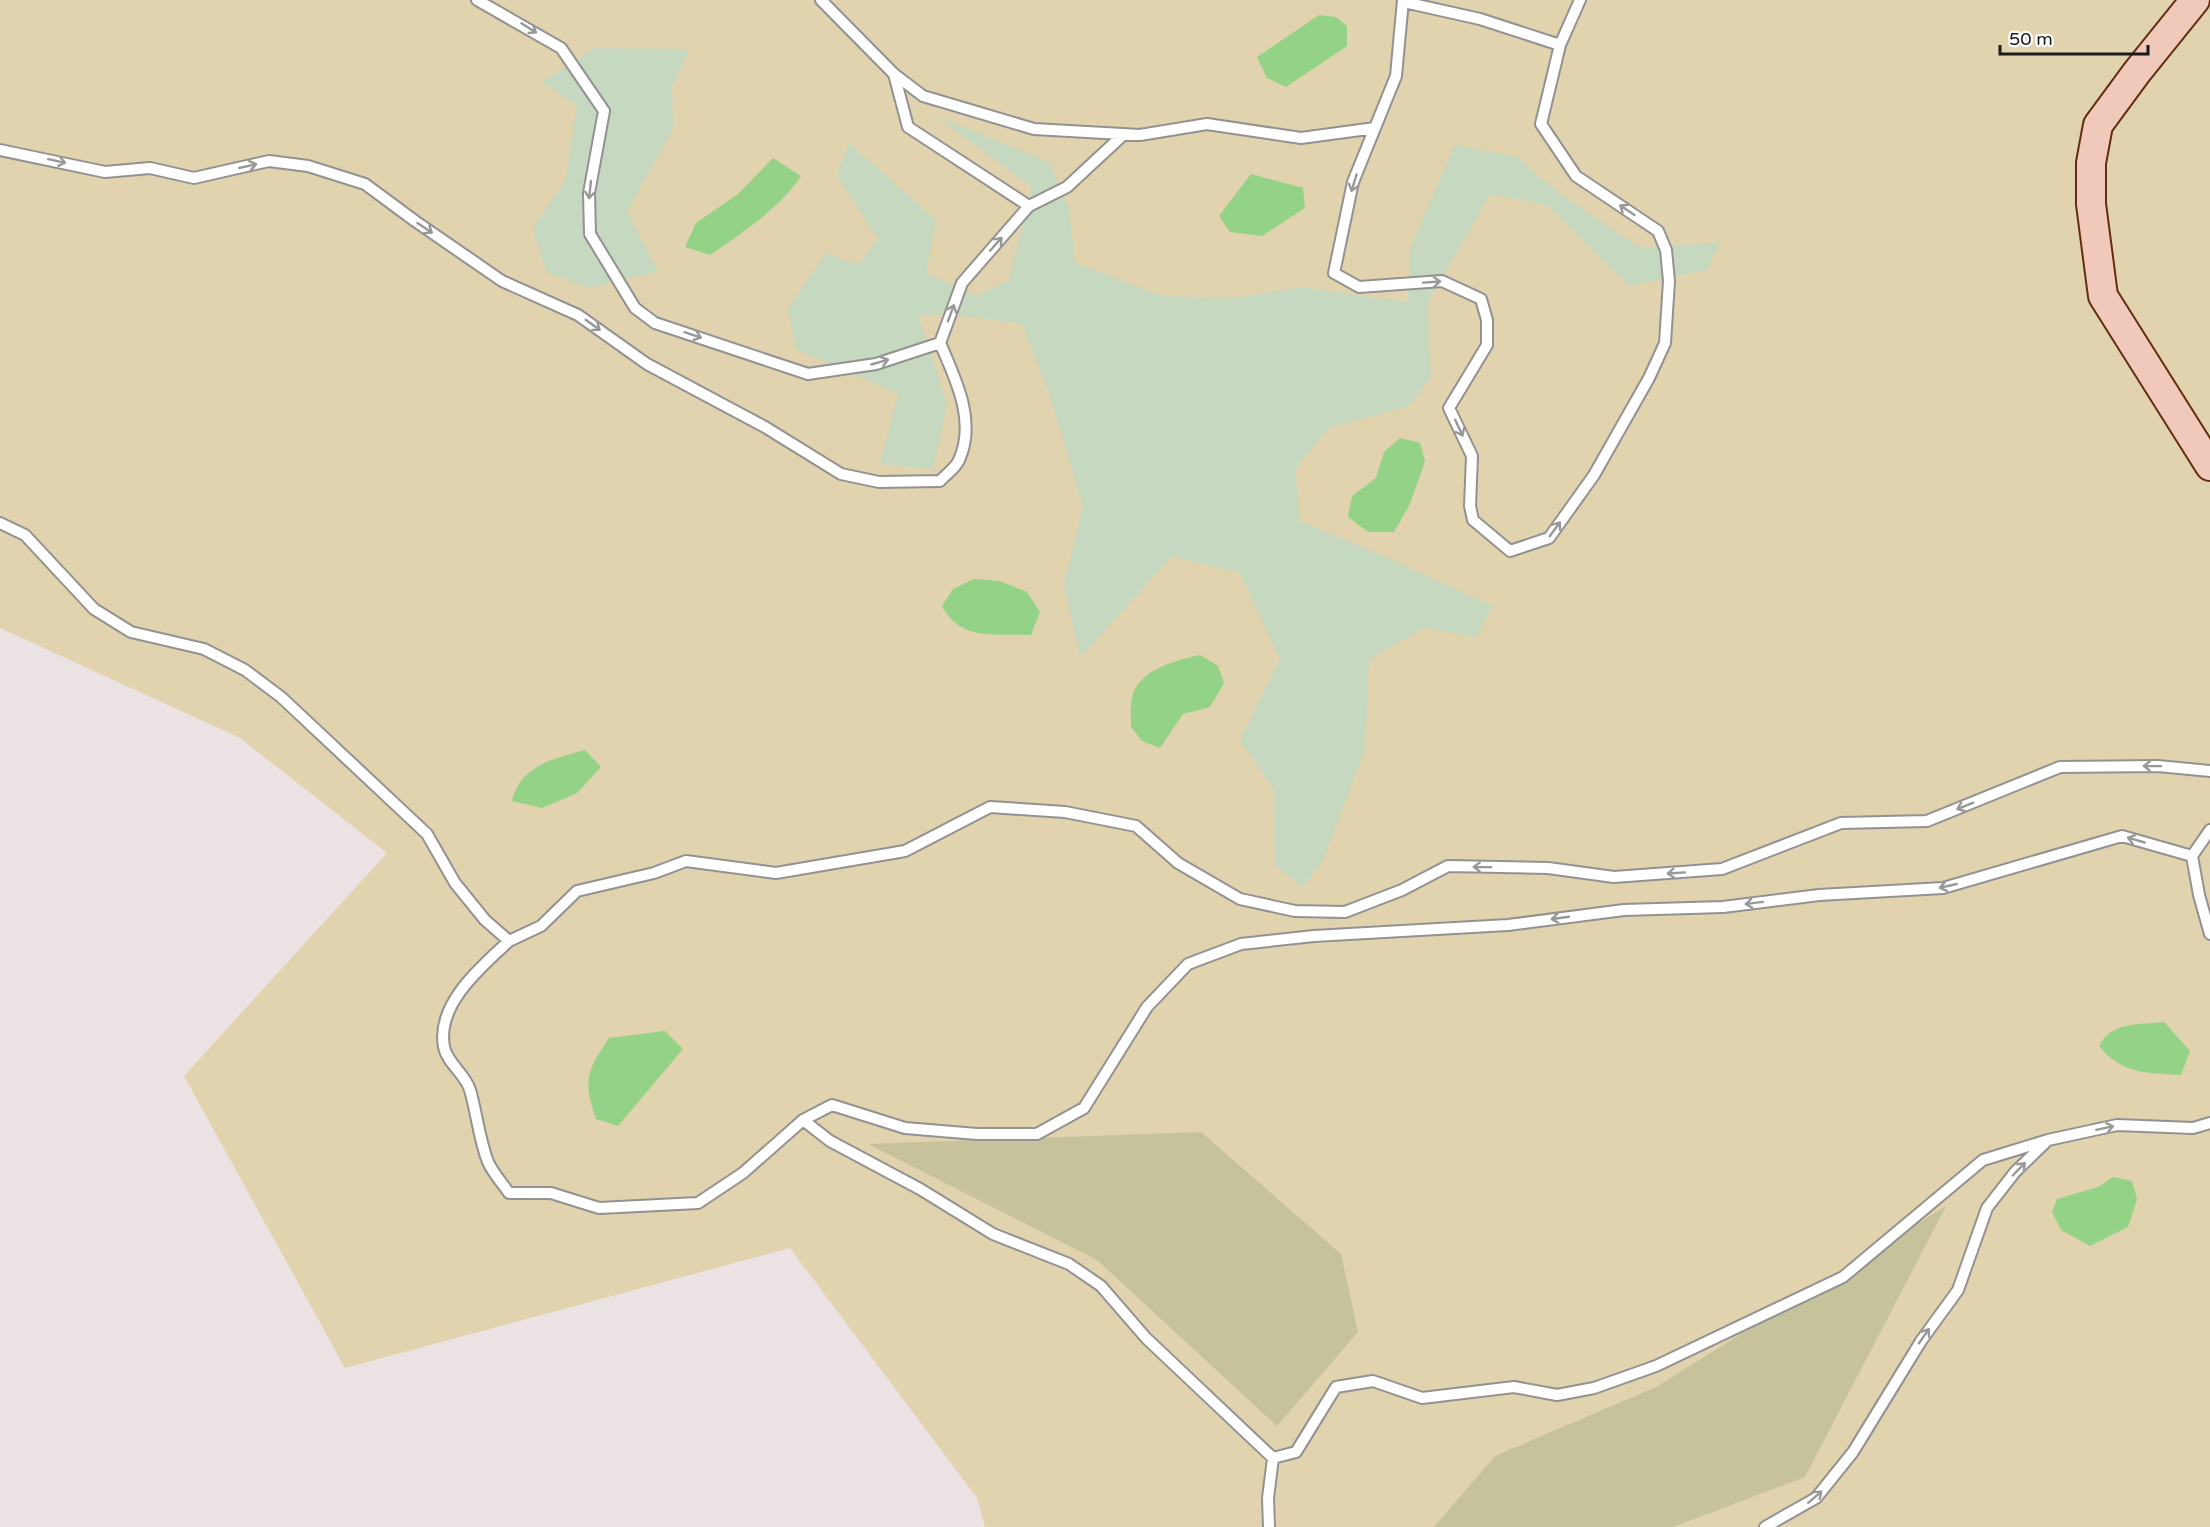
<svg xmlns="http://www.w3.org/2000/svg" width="2210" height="1527" viewBox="0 0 2210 1527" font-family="'Varela Round',sans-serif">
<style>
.grass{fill:#e0d3ad}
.forest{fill:#c6c39b}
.wetland{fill:#c6d8c0}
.pitch{fill:#94d288}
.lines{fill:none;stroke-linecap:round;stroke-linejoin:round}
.lane-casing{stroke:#929292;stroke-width:14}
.secondary-casing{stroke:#632d11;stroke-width:32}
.lane{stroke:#fff;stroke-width:10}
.secondary{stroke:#f1c9ba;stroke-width:28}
.oneway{stroke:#989898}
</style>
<rect width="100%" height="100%" fill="#ebe2e3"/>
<path class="grass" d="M0,0H2210V1527H985L977,1498L790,1248L345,1368L184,1076L387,853L240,738L0,628Z"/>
<path class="forest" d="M1201,1132L1341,1254L1358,1332L1277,1426L1097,1260L868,1144Z
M1946,1206L1805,1477L1673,1527H1434L1495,1456L1656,1387Z"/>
<path class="wetland" d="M595,48L690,49L672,86L673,129L627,211L658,271L589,288L546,272L533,228L565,181L577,105L541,82Z
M936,116L1049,162L1069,208L1075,263L1163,296L1233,298L1302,287L1408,302L1410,249L1455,145L1517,157L1555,190L1640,248L1720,242L1707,270L1629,286L1547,205L1490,194L1428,302L1431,378L1409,406L1329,428L1295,469L1300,521L1395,561L1492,606L1477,637L1424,628L1369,659L1365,749L1323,860L1302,888L1275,864L1274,790L1240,740L1280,659L1240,573L1172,556L1080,658L1064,585L1083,506L1050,396L1022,324L973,317L918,315L947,405L933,469L880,464L898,394L796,349L788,309L826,253L858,265L878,239L837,175L849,143L936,220L926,273L976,296L1009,280L1032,187Z"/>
<path class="pitch" d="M1319,15L1336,17L1347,26V46L1286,87L1267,78L1257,57Z
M773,158L801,176C778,210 743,232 710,255L685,247L696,223L738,194Z
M1251,174L1303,188L1305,208L1262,236L1230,232L1219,216Z
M1400,438L1420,443L1425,461L1410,504L1394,532H1368L1348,517L1352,496L1376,478L1384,452Z
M974,579L1000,581L1027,592L1040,612L1031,635C995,633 961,642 942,606L953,589Z
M1200,655L1218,666L1224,683L1210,707L1183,714L1160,748L1142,741L1131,727C1131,717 1130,703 1133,694C1142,668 1178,660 1200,655Z
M585,750L601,767L577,793L542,808L512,801C521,765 553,759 585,750Z
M2164,1022L2190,1051L2181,1075C2146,1073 2122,1074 2099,1046C2112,1021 2138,1025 2164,1022Z
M665,1031L683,1049L618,1126L596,1119C583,1081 586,1072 609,1038Z
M2113,1177L2132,1181L2137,1199L2128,1227L2090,1246L2061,1230L2052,1212L2057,1199L2098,1187Z"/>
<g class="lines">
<g class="lane-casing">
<path id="lane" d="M477,0L561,48L604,111L589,193L590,234L635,308L655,323L808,374L876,364L940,343
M821,0L894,74L923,96L1034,129L1140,135L1207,124L1301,138L1375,128
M1403,0L1396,76L1353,182L1334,273L1359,287L1442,281L1481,299L1487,320V345L1449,408L1472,456L1470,506L1473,520L1510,551L1549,538L1594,475L1649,378L1665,343L1669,281L1666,250L1658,231L1576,176L1541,124L1560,45L1580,0
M1404,2L1480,19L1560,45
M894,74L908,127L1029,206
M0,150L105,172L150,168L194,178L269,161L308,166L365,184L415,221L502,281L578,315L647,364L765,427L841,474L879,482L940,481C945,475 956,468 959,460C977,421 955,378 940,343L962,283L1029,206L1067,187L1124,134
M0,523L25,535L94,609L131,632L204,649L245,670L281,697L427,834L455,883L485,920L509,941L541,926L577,891L654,873L686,861L776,873L905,851L990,807L1065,812L1136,826L1178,863L1240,899L1295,911L1345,912L1402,890L1448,866L1548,868L1614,877L1722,869L1841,823L1927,821L2060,767L2158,766L2210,771
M2210,830L2192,856L2199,895L2210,934
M2192,856L2122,836L1943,888L1819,895L1723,907L1624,910L1508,925L1314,936L1241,944L1188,964L1147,1007L1084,1108L1037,1134H977L905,1128L832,1105L803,1120L830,1141L920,1189L993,1234L1069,1264L1101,1286L1146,1338L1273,1458L1296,1452L1336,1387L1373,1381L1422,1398L1514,1387L1557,1395L1594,1388L1656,1366L1843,1277L1983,1160L2048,1140L2117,1125L2193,1128L2210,1123
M509,941C481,967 436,1004 444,1047C447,1063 466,1075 470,1090C477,1114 479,1139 488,1162C493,1173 502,1183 509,1193H551L599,1208L698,1203L743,1173L803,1120
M1269,1527L1268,1498L1273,1458
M1765,1527L1816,1498L1853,1452L1921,1341L1958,1290L1987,1208L2015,1172L2045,1143"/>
</g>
<g class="secondary-casing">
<path id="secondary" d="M2195,0L2137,72L2098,125L2091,163V204L2103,296L2210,466"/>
</g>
<use href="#lane" class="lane"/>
<use href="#secondary" class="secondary"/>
</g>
<defs><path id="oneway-shaft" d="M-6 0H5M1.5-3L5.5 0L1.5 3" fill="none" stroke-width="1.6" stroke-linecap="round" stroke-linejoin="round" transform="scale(1.5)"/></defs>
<g class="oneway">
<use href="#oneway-shaft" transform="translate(529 28) rotate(32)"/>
<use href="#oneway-shaft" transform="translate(57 161) rotate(12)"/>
<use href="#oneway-shaft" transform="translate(248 166) rotate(-13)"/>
<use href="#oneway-shaft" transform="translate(1354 183) rotate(107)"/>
<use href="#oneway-shaft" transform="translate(590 190) rotate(96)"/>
<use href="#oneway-shaft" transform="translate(1627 210) rotate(-146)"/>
<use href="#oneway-shaft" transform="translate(425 228) rotate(34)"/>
<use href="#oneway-shaft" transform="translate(996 244) rotate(-48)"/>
<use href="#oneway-shaft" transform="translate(1432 282) rotate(-4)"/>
<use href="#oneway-shaft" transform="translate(951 313) rotate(-70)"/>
<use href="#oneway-shaft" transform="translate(593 325) rotate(36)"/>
<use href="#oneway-shaft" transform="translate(693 335) rotate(18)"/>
<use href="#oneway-shaft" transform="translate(880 362) rotate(-16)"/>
<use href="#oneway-shaft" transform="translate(1459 428) rotate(65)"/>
<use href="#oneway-shaft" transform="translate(1555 529) rotate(-54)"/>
<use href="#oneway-shaft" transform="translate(2152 766) rotate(-179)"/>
<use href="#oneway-shaft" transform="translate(1965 806) rotate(158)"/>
<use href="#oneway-shaft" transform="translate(2136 840) rotate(-164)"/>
<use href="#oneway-shaft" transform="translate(1482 867) rotate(-179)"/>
<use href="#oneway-shaft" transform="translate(1676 873) rotate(176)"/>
<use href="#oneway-shaft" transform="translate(1948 886) rotate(167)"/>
<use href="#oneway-shaft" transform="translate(1754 903) rotate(173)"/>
<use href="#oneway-shaft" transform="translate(1560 918) rotate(172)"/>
<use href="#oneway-shaft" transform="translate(2105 1128) rotate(-12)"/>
<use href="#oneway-shaft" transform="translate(2019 1169) rotate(-46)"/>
<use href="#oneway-shaft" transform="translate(1924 1336) rotate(-55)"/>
<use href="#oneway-shaft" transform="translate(1815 1497) rotate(-41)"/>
</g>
<path d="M2000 45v9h148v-9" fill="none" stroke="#1b1b1b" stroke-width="3"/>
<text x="2009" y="45" font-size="18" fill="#1b1b1b" stroke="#ffffff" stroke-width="4.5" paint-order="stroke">50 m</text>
</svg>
